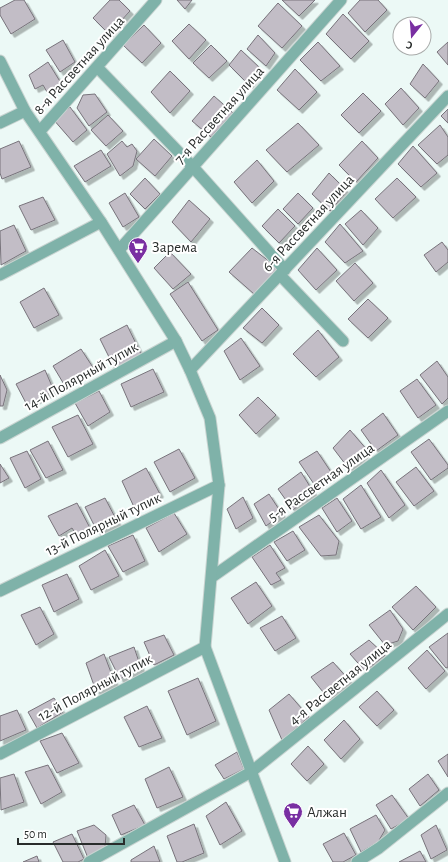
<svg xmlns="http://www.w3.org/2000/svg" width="448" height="862" viewBox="0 0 448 862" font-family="'Alegreya Sans',sans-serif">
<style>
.building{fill:#c2bdc6;stroke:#78737b;filter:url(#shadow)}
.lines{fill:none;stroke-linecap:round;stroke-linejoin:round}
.minor-casing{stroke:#c9d4d1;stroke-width:13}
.tertiary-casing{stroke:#c9d4d1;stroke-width:13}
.minor{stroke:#7fb2a9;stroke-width:11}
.tertiary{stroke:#7fb2a9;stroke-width:11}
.labels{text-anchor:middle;stroke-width:4;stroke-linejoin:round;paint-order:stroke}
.street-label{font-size:15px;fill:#282c2b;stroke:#fff}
.poi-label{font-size:15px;fill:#282c2b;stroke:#fff;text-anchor:start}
</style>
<defs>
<filter id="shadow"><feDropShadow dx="3.5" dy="3.5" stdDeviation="0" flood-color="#0004"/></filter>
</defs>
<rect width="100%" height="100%" fill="#ecf9f6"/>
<path class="building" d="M15,0H24L35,19L11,34L0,15V8Z
M110,0H119L130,11L109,34L93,18Z
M177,0H192L185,9Z
M282,0H315L299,16Z
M360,0H378L387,10L365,32L348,13Z
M278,3L302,26L282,48L258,26Z
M343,14L369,41L351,59L326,34Z
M189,24L206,40L189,59L172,41Z
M144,25L161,43L142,63L123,45Z
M258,35L275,53L266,66L247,49Z
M63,40L75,62L60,72L46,50Z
M318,42L340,66L321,81L300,60Z
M448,42V65L437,52Z
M211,45L227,61L209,78L193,63Z
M241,50L261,69L249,85L229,65Z
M48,62L61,83L47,92L43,85L35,89L29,75Z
M423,64L439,81L425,98L410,84Z
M295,69L317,92L299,110L277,90Z
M170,71L190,91L170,113L151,92Z
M401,88L419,108L403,125L385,104Z
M363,93L381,111L359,133L341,115Z
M95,94L107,112L89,126L77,108L83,95Z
M214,96L233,113L211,137L192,121Z
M70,107L87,130L73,142L53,119Z
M448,109V123L441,116Z
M108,115L123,131L106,146L91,130Z
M298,123L319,145L287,172L266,150Z
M440,125L448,137V155L437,164L418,145Z
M154,139L172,156L155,176L136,159Z
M19,141L31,167L2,179L0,173V149Z
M122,141L127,147L132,144L137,151L133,166L120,176L107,154Z
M362,141L378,158L356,182L339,165Z
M413,146L437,173L421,187L398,164Z
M101,150L111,166L85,182L74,166Z
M257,160L274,181L252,203L234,182Z
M329,173L347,191L330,211L312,194Z
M145,178L160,194L145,209L130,194Z
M397,178L416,197L393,218L375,199Z
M125,193L139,217L123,227L109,203Z
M298,193L313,208L298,224L283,209Z
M43,197L55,220L31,230L19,206Z
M189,200L210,219L191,242L172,222Z
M278,209L295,226L279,243L262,226Z
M361,210L378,228L363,245L345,224Z
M340,224L363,251L345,263L325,242Z
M14,225L26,251L1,265L0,231Z
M442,242L448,250V262L436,272L424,255Z
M252,248L279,269L254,294L229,272Z
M317,248L337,270L316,290L298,270Z
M170,252L191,274L173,289L154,268Z
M355,263L373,283L354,301L336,281Z
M188,282L218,330L202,341L170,294Z
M44,288L59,315L34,328L20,302Z
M368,299L388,318L368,338L348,319Z
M262,308L279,325L262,343L243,328Z
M127,325L141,354L115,369L100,339Z
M318,330L339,357L316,377L293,354Z
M241,338L260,366L240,380L224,351Z
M81,349L94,369L65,386L53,366Z
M437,361L448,377V398L442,404L420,375Z
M153,369L164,392L131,407L121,384Z
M45,370L54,391L27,405L16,384Z
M0,375L7,390L3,406H0Z
M417,379L436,405L418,418L400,391Z
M99,391L110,412L88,426L75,403Z
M258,397L276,415L256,434L239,415Z
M383,413L398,435L376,451L361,430Z
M78,415L93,444L68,457L52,427Z
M350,430L368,451L349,469L333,448Z
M429,439L448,465V468L431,480L411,452Z
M48,441L63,470L46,478L30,450Z
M179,449L195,478L170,492L154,462Z
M27,451L41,479L25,488L10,458Z
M317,451L333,475L316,487L299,462Z
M0,464L9,478L0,483Z
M416,467L434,491L414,506L396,482Z
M146,468L160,494L134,507L122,481Z
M381,470L405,505L389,518L367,483Z
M301,472L314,493L293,510L278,489Z
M361,485L381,517L361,529L343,499Z
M269,494L282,514L266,526L254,504Z
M243,497L253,518L236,529L227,509Z
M105,498L118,523L98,533L85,507Z
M337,498L352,521L337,532L322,508Z
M77,503L90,528L77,536L72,528L59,536L48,516Z
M174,513L187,534L159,552L146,528Z
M319,515L339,541L336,555L321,556L299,527Z
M293,531L305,550L287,561L274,542Z
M133,535L145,561L123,572L108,546Z
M270,545L285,568L276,573L281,580L271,585L252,557Z
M105,550L119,576L91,590L79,566Z
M67,574L79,599L54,612L42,585Z
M256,582L272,606L248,624L231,598Z
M416,586L436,607L413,630L392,607Z
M40,607L54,634L36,645L21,615Z
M390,610L403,629L398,641L385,645L369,625Z
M282,616L296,638L275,651L260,628Z
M448,633V667L446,668L429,647Z
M164,635L174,655L154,665L144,642Z
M369,640L385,655L365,671L350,654Z
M134,647L141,668L120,679L109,657Z
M427,650L445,671L426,689L408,668Z
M104,654L115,683L96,691L86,663Z
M333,662L349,680L327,697L311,677Z
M198,678L216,721L187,735L168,691Z
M377,691L394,710L377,726L359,707Z
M289,694L309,717L282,740L269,710Z
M54,698L63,712L37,728L28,712Z
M147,706L162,738L139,747L124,717Z
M17,710L26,730L0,741V716Z
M344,720L360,739L341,759L324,740Z
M62,733L79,763L57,773L40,741Z
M308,746L324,764L307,781L291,764Z
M237,752L244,769L224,779L215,765Z
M448,754V777L438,761Z
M48,765L62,792L41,804L25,772Z
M169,767L183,797L157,808L145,779Z
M14,774L24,802L1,810L0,778Z
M428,774L439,790L420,806L409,789Z
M392,795L409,819L391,829L376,805Z
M226,802L242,831L220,845L206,816Z
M134,805L145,825L121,835L112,815Z
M376,815L385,830L378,842L361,852L350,829Z
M194,824L204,853L182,862H177L167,836Z
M94,825L106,835L105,848L88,858L77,831Z
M436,825L447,850L431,859L421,835Z
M344,833L356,855L343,862H333L323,844Z
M72,834L84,859L78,862H63L53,842Z
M154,846L160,862H131V860Z
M420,851L426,862H399Z
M37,856L39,862H23Z"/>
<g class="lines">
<g class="minor-casing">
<path id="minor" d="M97,67L193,167L285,270
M0,123L25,111
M40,131L156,0
M119,250L341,0
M0,275L101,222
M280,275L343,341
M190,370L448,96
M0,438L176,341
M212,577L448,411
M0,591L219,485
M0,754L205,647
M89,862L251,772L448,614
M357,862L379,848L448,793"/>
</g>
<g class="tertiary-casing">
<path id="tertiary" d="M0,61L25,111L101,222L176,341L190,370L210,418L219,485L205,647L285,862"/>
</g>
<use href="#minor" class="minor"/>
<use href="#tertiary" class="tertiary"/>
</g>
<defs>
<g id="supermarket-pin" transform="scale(1)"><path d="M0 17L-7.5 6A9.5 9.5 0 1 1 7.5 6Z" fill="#792fa2" stroke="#fff"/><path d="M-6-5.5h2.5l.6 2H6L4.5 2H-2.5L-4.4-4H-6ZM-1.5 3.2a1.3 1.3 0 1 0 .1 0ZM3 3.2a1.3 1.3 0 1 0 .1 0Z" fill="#fff"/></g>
</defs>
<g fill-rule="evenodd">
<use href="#supermarket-pin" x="138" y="247"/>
<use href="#supermarket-pin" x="293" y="812"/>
</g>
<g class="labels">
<g class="street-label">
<text transform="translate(79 65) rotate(-48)" y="5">8-я Рассветная улица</text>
<text transform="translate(219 115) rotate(-48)" y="5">7-я Рассветная улица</text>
<text transform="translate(308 223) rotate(-47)" y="5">6-я Рассветная улица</text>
<text transform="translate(81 376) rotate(-29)" y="5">14-й Полярный тупик</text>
<text transform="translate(321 482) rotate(-35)" y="5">5-я Рассветная улица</text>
<text transform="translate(103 524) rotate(-26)" y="5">13-й Полярный тупик</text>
<text transform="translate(340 682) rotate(-39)" y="5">4-я Рассветная улица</text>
<text transform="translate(95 687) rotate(-28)" y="5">12-й Полярный тупик</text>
</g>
<g class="poi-label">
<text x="152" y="252">Зарема</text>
<text x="307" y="817">Алжан</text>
</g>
</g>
<g transform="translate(412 36) rotate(197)"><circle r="19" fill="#ffffff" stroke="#a9abaa"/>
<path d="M0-3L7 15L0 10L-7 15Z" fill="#792fa2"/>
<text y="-6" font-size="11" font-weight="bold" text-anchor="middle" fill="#282c2b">С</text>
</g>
<path d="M18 838v6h106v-6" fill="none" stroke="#282c2b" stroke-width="2"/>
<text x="24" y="838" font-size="12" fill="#282c2b" stroke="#ffffff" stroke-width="3" paint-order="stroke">50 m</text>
</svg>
